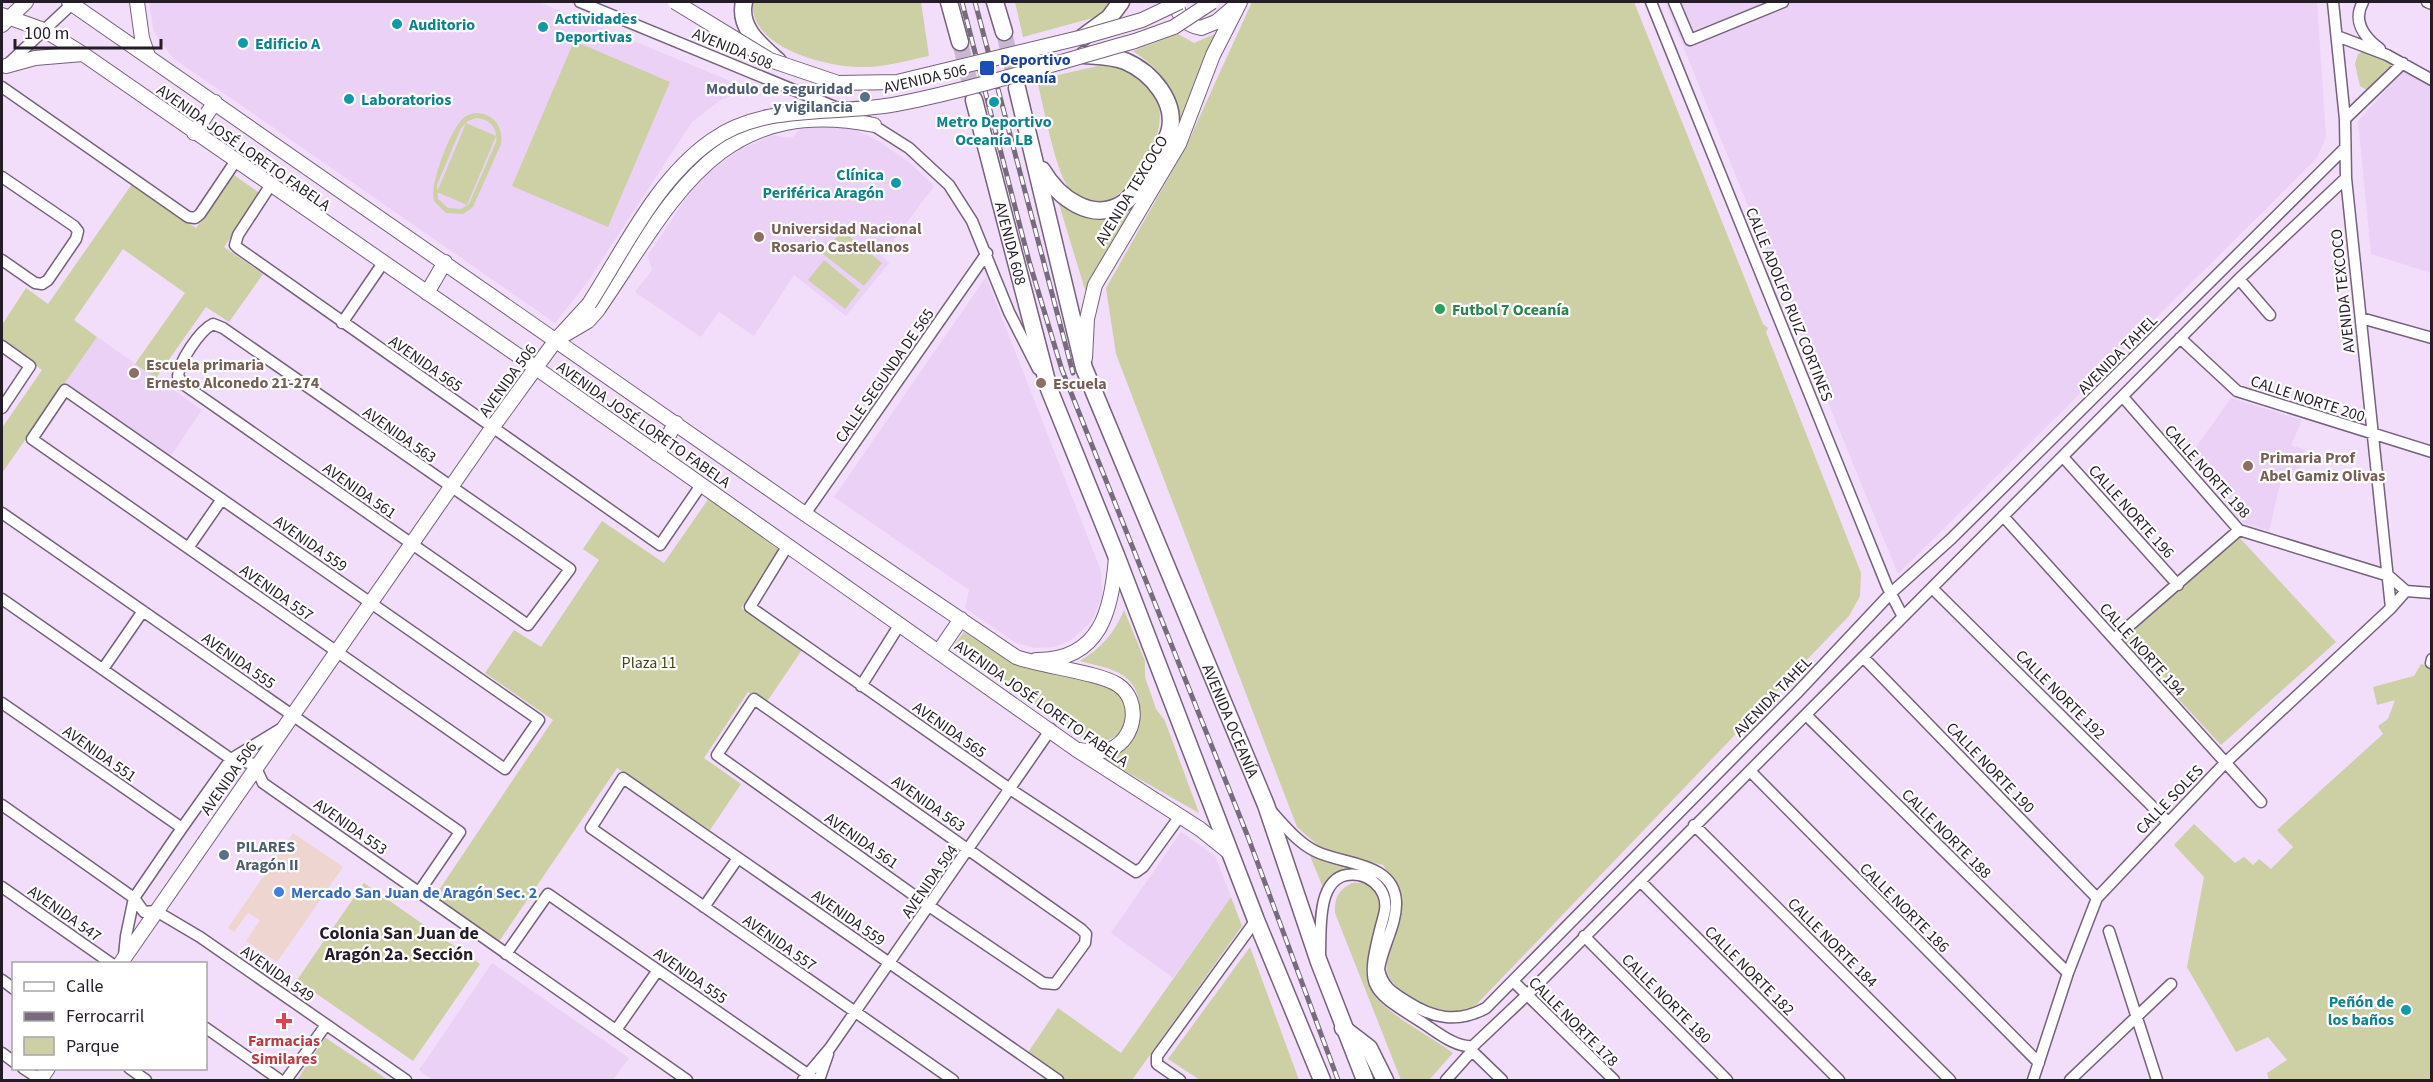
<svg xmlns="http://www.w3.org/2000/svg" width="2433" height="1082" viewBox="0 0 2433 1082" font-family="'Source Sans 3',sans-serif">
<style>
.commercial{fill:#efd5d0}
.built{fill:#ebd1f6}
.green{fill:#ccd0a4;fill-rule:evenodd}
.lines{fill:none;stroke-linecap:round;stroke-linejoin:round}
.highway-tunnel{stroke:#c9b6d1;stroke-width:16;stroke-dasharray:16 8;stroke-linecap:butt}
.minor-casing{stroke:#75627c;stroke-width:13}
.major-casing{stroke:#75627c;stroke-width:16}
.highway-casing{stroke:#75627c;stroke-width:19}
.minor{stroke:#fff;stroke-width:10}
.major{stroke:#fff;stroke-width:14}
.highway{stroke:#fff;stroke-width:16}
.rail-casing{stroke:#786b7d;stroke-width:5}
.rail{stroke:#fff;stroke-width:3;stroke-dasharray:9;stroke-linecap:butt}
.major-bridge-casing{stroke:#75627c;stroke-width:16;stroke-linecap:butt}
.major-bridge{stroke:#fff;stroke-width:14}
.culture-dot{fill:#0f9aa8;stroke:#fff;stroke-width:2}
.transit-dot{fill:#1a4fb4;stroke:#fff;stroke-width:2}
.service-dot{fill:#5c6f8a;stroke:#fff;stroke-width:2}
.education-dot{fill:#8d6e63;stroke:#fff;stroke-width:2}
.leisure-dot{fill:#2e9e5b;stroke:#fff;stroke-width:2}
.shop-dot{fill:#3f7fe0;stroke:#fff;stroke-width:2}
.health-dot{fill:#e0444e;stroke:#fff;stroke-width:2}
.labels{text-anchor:middle;stroke-width:4.5;stroke-linejoin:round;paint-order:stroke}
.culture-label{font-size:16px;font-weight:bold;fill:#0d838f;stroke:#fff;text-anchor:start}
.street-label{font-size:16px;fill:#241c27;stroke:#fff}
.transit-label{font-size:16px;font-weight:bold;fill:#164399;stroke:#fff;text-anchor:start}
.service-label{font-size:16px;font-weight:bold;fill:#4e5e75;stroke:#fff;text-anchor:end}
.education-label{font-size:16px;font-weight:bold;fill:#785e54;stroke:#fff;text-anchor:start}
.leisure-label{font-size:16px;font-weight:bold;fill:#27864d;stroke:#fff;text-anchor:start}
.park-label{font-size:16px;fill:#434612;stroke:#fff}
.shop-label{font-size:16px;font-weight:bold;fill:#366cbe;stroke:#fff;text-anchor:start}
.health-label{font-size:16px;font-weight:bold;fill:#be3a42;stroke:#fff}
.neighbourhood-label{font-size:18px;font-weight:bold;fill:#241c27;stroke:#fff}
</style>
<rect width="100%" height="100%" fill="#f2ddfb"/>
<path class="commercial" d="M293,833L343,867L277,962L246,941L260,920L248,913L234,932L228,928Z"/>
<path class="built" d="M149,2H539L750,89L719,101L692,122L586,284L555,323L173,58L154,32Z
M1665,2H2317L2326,137L2317,158L1898,574Z
M2403,71L2431,87V273L2371,254L2358,121Z
M830,126L854,129L877,140L910,163L934,186L882,256L889,263L846,316L794,275L754,336L719,312L701,337L635,292L652,270L648,255L688,195L708,173L741,149L773,135L787,138L793,137L800,129Z
M986,277L1101,571L1102,597L1091,622L1071,640L1054,647L1035,648L1016,643L965,608L969,590L834,497Z
M97,337L202,410L170,457L65,383Z
M2231,398L2302,420L2291,445L2305,450L2296,480L2282,476L2269,531L2243,523L2189,457Z
M1181,832L1215,856L1231,897L1173,978L1111,933Z
M492,963L629,1058L613,1080H433L419,1070Z"/>
<path class="green" d="M753,2H921L929,56C909,60 886,67 865,67C829,68 748,48 753,2Z
M1015,2H1112L1096,17L1023,37Z
M1252,2H1634L1763,324L1768,328L1766,332L1861,573L1860,596L1849,616L1476,1005C1468,1010 1459,1014 1450,1013C1431,1013 1390,990 1387,971C1385,964 1389,956 1390,948C1399,910 1406,900 1383,865L1322,849L1297,827L1116,354L1106,288L1185,149Z
M1178,34L1194,43L1215,34L1175,139C1174,96 1171,76 1133,51Z
M574,41L670,82L608,227L512,186Z
M2362,52H2368L2393,64L2367,90L2360,86L2355,64L2358,54Z
M1102,65C1162,72 1174,115 1144,163C1127,191 1096,226 1067,185C1055,168 1043,104 1037,80Z
M476,113C493,113 504,127 501,144L473,207L463,214L446,213L434,201C429,186 449,134 460,122C464,116 469,114 476,113ZM476,118C490,119 498,128 496,142L469,204L461,209L448,208L438,199L437,185L461,128L468,121Z
M466,123L496,136L467,205L437,192Z
M234,175L261,194L224,247L263,274L229,322L206,307L156,378L135,364L185,293L123,249L74,320L97,337L2,473V428L42,370L2,341V325L26,288L48,304L132,184L196,228Z
M1145,189L1099,263L1086,293L1058,201L1087,215Z
M842,230L882,263L864,286L823,254Z
M824,260L860,290L845,309L808,280Z
M709,498L782,548L741,608L802,650L766,703L748,692L704,758L741,784L710,830L617,768L498,943L433,899L553,720L485,673L514,630L541,647L599,560L583,549L602,521L664,563Z
M2237,535L2336,642L2221,745L2120,636Z
M1124,610L1145,661V677L1156,709L1165,721L1199,813L1104,759C1134,745 1155,700 1124,676C1111,667 1094,665 1080,661C1101,648 1114,634 1124,610Z
M964,632L1015,663L1109,686C1147,709 1118,758 1080,736L952,648Z
M2421,664L2431,667V1080H2269L2267,1073L2287,1060L2268,1037L2236,1052L2187,967L2204,877L2174,845L2194,824L2235,863L2244,857L2253,865L2259,859L2271,869L2293,847L2277,830L2383,734L2378,726L2388,719L2395,700L2377,705L2373,687L2414,676Z
M1308,851L1361,869L1349,871L1324,890Z
M364,883L480,964L413,1061L297,980Z
M1352,883C1409,878 1363,950 1366,974C1367,980 1372,995 1377,999C1395,1018 1431,1037 1453,1053L1429,1080H1401L1335,913C1334,898 1339,889 1352,883Z
M1231,897L1242,926L1132,1080H1064L1027,1054L1058,1008L1121,1053Z
M1250,947L1299,1080H1200L1168,1059Z
M325,1038H326L388,1080H297Z"/>
<g class="lines">
<path class="highway-tunnel" d="M1004,32L1017,88
M960,42L974,100"/>
<g class="minor-casing">
<path id="minor" d="M580,2L840,109
M1651,2L1887,586L1903,617
M1674,2L1690,40L1783,2
M2333,2L2345,119L2346,178L2391,608
M2363,2C2352,21 2364,37 2380,49
M2427,2L2432,4
M2337,36L2387,55L2432,80
M8,64L74,2
M2,87L188,217L195,218L200,214L235,162
M2345,119L2403,63
M868,122L909,148L949,185L972,221L1009,312L1038,369
M2,177L74,226L78,231L76,239L48,280L42,284L35,283L2,260
M270,186L238,235L235,245L238,248L660,545L701,485
M2239,279L2270,315
M2361,318L2432,338
M342,323L383,263
M213,324L223,328L570,569L528,625L183,384L178,376C179,362 199,331 213,324Z
M2180,338L2237,391L2432,452
M2,346L30,366L2,408
M65,390L539,720L505,769L32,439Z
M2123,397L2239,530L2389,576L2406,591L2432,593
M2063,457L2178,585
M2,513L460,832L419,892
M805,514L987,253
M2003,516L2261,802
M788,545L750,607L1010,789L1136,872L1143,867L1180,816
M188,548L222,499
M1932,588L2168,822
M2,599L231,759L254,764L263,783L687,1080
M2114,639L2239,530
M1863,657L2097,898
M2431,663L2432,659
M103,669L143,611
M861,686L900,624
M754,699L1081,929L1086,934L1085,943L1055,984L1043,983L929,906L717,755Z
M2,703L182,828
M1806,715L2068,973
M1750,771L2039,1063
M2,805L134,898
M1270,810C1284,825 1297,842 1315,851C1342,865 1394,861 1396,902C1397,924 1382,947 1379,969C1382,986 1392,992 1406,1001C1432,1018 1457,1024 1486,1008L1796,694L1891,593L1951,539L2345,148
M1694,825L1950,1080
M1640,881L1839,1080
M2,887L112,964
M134,898L144,912L156,911L200,937L406,1080
M704,907L738,858
M2109,931L2157,1080
M1584,936L1727,1080
M1320,953C1321,926 1316,868 1359,875C1370,877 1379,885 1383,894C1388,905 1384,915 1381,926C1365,989 1369,989 1423,1023C1437,1032 1456,1048 1473,1046L1527,995L2239,279L2346,178
M506,954L548,894L816,1080
M124,956L126,936L134,898L182,828L231,759L282,728
M2,980L14,989
M1514,982L1614,1080
M206,1028L280,1080
M616,1030L658,970
M1472,1051L1502,1080
M2,1053L14,1062
M23,1068L41,1080
M129,1068L146,1080
M286,1080L326,1025
M803,1080L830,1048L1051,729
M819,1080L828,1054
M953,1080L591,828L623,778L1058,1080
M1180,1080L1157,1064V1056L1256,920
M1446,1080L1472,1051
M2033,1080L2068,973L2097,898L2225,763L2391,608L2406,591
M2070,1080L2171,984"/>
</g>
<g class="major-casing">
<path id="major" d="M69,2L805,514L1016,657C1041,666 1101,673 1118,685C1141,700 1136,738 1111,749C1100,753 1090,752 1079,750
M137,2L142,38L148,56
M1176,2C1178,17 1186,25 1201,28L1216,22L1235,6
M2,15L44,30L83,54L536,368L1077,750L1200,829L1230,853
M2,25L26,2
M6,66L35,58L83,54
M194,133L215,102
M427,293L445,262
M566,334L588,321L597,311C673,201 717,94 874,125
M1085,358L1087,319L1095,285L1179,144L1213,55L1240,2
M657,454L676,423
M939,651L961,619
M1036,660C1101,661 1112,609 1116,557
M120,964L492,428L556,340L589,304
M40,1080L48,1068"/>
</g>
<g class="highway-casing">
<g id="highway">
<path d="M744,2C738,28 760,45 778,61"/>
<path d="M949,2L960,42"/>
<path d="M995,2L1004,32"/>
<path d="M1083,37L1109,18L1121,2"/>
<path id="s1" d="M1017,88L1084,368L1266,805L1319,962L1365,1080"/>
<path id="s2" d="M974,100L1049,389L1116,555L1256,920L1322,1080"/>
<path d="M1042,170C1058,197 1093,225 1125,202C1136,193 1144,177 1151,165C1157,155 1165,144 1169,133C1178,102 1151,72 1125,61C1113,56 1097,56 1084,55"/>
<path d="M1343,1028L1369,1048L1385,1080"/>
</g>
</g>
<use href="#minor" class="minor"/>
<use href="#major" class="major"/>
<use href="#highway" class="highway"/>
<g class="rail-casing">
<path id="rail" d="M962,2L1029,261L1062,370L1248,837L1338,1080
M975,2L1073,373"/>
</g>
<use href="#rail" class="rail"/>
<g class="major-bridge-casing">
<path id="major-bridge" d="M675,2L770,60L838,83L897,82L1083,37L1142,20L1180,2
M589,304C625,248 656,180 711,141C764,102 836,116 897,104C977,88 1056,63 1135,41L1174,27L1212,2"/>
</g>
<use href="#major-bridge" class="major-bridge"/>
</g>
<g class="culture-dot">
<circle cx="397" cy="24" r="6"/>
<circle cx="543" cy="27" r="6"/>
<circle cx="243" cy="43" r="6"/>
<circle cx="349" cy="99" r="6"/>
<circle cx="994" cy="102" r="6"/>
<circle cx="896" cy="183" r="6"/>
<circle cx="2406" cy="1010" r="6"/>
</g>
<rect class="transit-dot" x="979" y="60" width="16" height="16" rx="3"/>
<g class="service-dot">
<circle cx="865" cy="97" r="6"/>
<circle cx="224" cy="855" r="6"/>
</g>
<g class="education-dot">
<circle cx="759" cy="237" r="6"/>
<circle cx="134" cy="373" r="6"/>
<circle cx="1041" cy="383" r="6"/>
<circle cx="2248" cy="466" r="6"/>
</g>
<circle class="leisure-dot" cx="1440" cy="309" r="6"/>
<circle class="shop-dot" cx="279" cy="892" r="6"/>
<path class="health-dot" d="M281 1012h6v6h6v6h-6v6h-6v-6h-6v-6h6z"/>
<g class="labels">
<g class="culture-label">
<text x="555" y="24">Actividades<tspan x="555" dy="18">Deportivas</tspan></text>
<text x="409" y="30">Auditorio</text>
<text x="255" y="49">Edificio A</text>
<text x="361" y="105">Laboratorios</text>
<text x="994" y="127" text-anchor="middle">Metro Deportivo<tspan x="994" dy="18">Oceanía LB</tspan></text>
<text x="884" y="180" text-anchor="end">Clínica<tspan x="884" dy="18">Periférica Aragón</tspan></text>
<text x="2394" y="1007" text-anchor="end">Peñón de<tspan x="2394" dy="18">los baños</tspan></text>
</g>
<g class="street-label">
<text transform="translate(733 48) rotate(22)" y="6">AVENIDA 508</text>
<text transform="translate(925 78) rotate(-13)" y="6">AVENIDA 506</text>
<text transform="translate(244 147) rotate(35)" y="6">AVENIDA JOSÉ LORETO FABELA</text>
<text transform="translate(1131 190) rotate(-59)" y="6">AVENIDA TEXCOCO</text>
<text dy="6" stroke="none"><textPath href="#s2" startOffset="148">AVENIDA 608</textPath></text>
<text transform="translate(2342 291) rotate(-96)" y="6">AVENIDA TEXCOCO</text>
<text transform="translate(1790 304) rotate(68)" y="6">CALLE ADOLFO RUIZ CORTINES</text>
<text transform="translate(2117 354) rotate(-45)" y="6">AVENIDA TAHEL</text>
<text transform="translate(426 363) rotate(35)" y="6">AVENIDA 565</text>
<text transform="translate(884 375) rotate(-55)" y="6">CALLE SEGUNDA DE 565</text>
<text transform="translate(507 380) rotate(-54)" y="6">AVENIDA 506</text>
<text transform="translate(2308 398) rotate(18)" y="6">CALLE NORTE 200</text>
<text transform="translate(644 424) rotate(35)" y="6">AVENIDA JOSÉ LORETO FABELA</text>
<text transform="translate(400 434) rotate(35)" y="6">AVENIDA 563</text>
<text transform="translate(2208 471) rotate(48)" y="6">CALLE NORTE 198</text>
<text transform="translate(360 490) rotate(35)" y="6">AVENIDA 561</text>
<text transform="translate(2132 511) rotate(48)" y="6">CALLE NORTE 196</text>
<text transform="translate(311 543) rotate(35)" y="6">AVENIDA 559</text>
<text transform="translate(277 592) rotate(35)" y="6">AVENIDA 557</text>
<text transform="translate(2143 649) rotate(48)" y="6">CALLE NORTE 194</text>
<text transform="translate(239 660) rotate(35)" y="6">AVENIDA 555</text>
<text transform="translate(2061 694) rotate(45)" y="6">CALLE NORTE 192</text>
<text transform="translate(1772 696) rotate(-46)" y="6">AVENIDA TAHEL</text>
<text transform="translate(1042 703) rotate(35)" y="6">AVENIDA JOSÉ LORETO FABELA</text>
<text dy="6" stroke="none"><textPath href="#s1" startOffset="670">AVENIDA OCEANÍA</textPath></text>
<text transform="translate(950 729) rotate(35)" y="6">AVENIDA 565</text>
<text transform="translate(100 753) rotate(35)" y="6">AVENIDA 551</text>
<text transform="translate(1991 767) rotate(46)" y="6">CALLE NORTE 190</text>
<text transform="translate(228 778) rotate(-55)" y="6">AVENIDA 506</text>
<text transform="translate(2169 799) rotate(-46)" y="6">CALLE SOLES</text>
<text transform="translate(929 803) rotate(35)" y="6">AVENIDA 563</text>
<text transform="translate(351 826) rotate(35)" y="6">AVENIDA 553</text>
<text transform="translate(1947 833) rotate(45)" y="6">CALLE NORTE 188</text>
<text transform="translate(862 840) rotate(35)" y="6">AVENIDA 561</text>
<text transform="translate(929 881) rotate(-55)" y="6">AVENIDA 504</text>
<text transform="translate(1905 907) rotate(45)" y="6">CALLE NORTE 186</text>
<text transform="translate(65 913) rotate(35)" y="6">AVENIDA 547</text>
<text transform="translate(849 917) rotate(35)" y="6">AVENIDA 559</text>
<text transform="translate(780 942) rotate(35)" y="6">AVENIDA 557</text>
<text transform="translate(1833 942) rotate(45)" y="6">CALLE NORTE 184</text>
<text transform="translate(1750 970) rotate(45)" y="6">CALLE NORTE 182</text>
<text transform="translate(278 973) rotate(35)" y="6">AVENIDA 549</text>
<text transform="translate(691 975) rotate(35)" y="6">AVENIDA 555</text>
<text transform="translate(1667 998) rotate(45)" y="6">CALLE NORTE 180</text>
<text transform="translate(1574 1021) rotate(45)" y="6">CALLE NORTE 178</text>
</g>
<g class="transit-label">
<text x="1000" y="65">Deportivo<tspan x="1000" dy="18">Oceanía</tspan></text>
</g>
<g class="service-label">
<text x="853" y="94">Modulo de seguridad<tspan x="853" dy="18">y vigilancia</tspan></text>
<text x="236" y="852" text-anchor="start">PILARES<tspan x="236" dy="18">Aragón II</tspan></text>
</g>
<g class="education-label">
<text x="771" y="234">Universidad Nacional<tspan x="771" dy="18">Rosario Castellanos</tspan></text>
<text x="146" y="370">Escuela primaria<tspan x="146" dy="18">Ernesto Alconedo 21-274</tspan></text>
<text x="1053" y="389">Escuela</text>
<text x="2260" y="463">Primaria Prof<tspan x="2260" dy="18">Abel Gamiz Olivas</tspan></text>
</g>
<g class="leisure-label">
<text x="1452" y="315">Futbol 7 Oceanía</text>
</g>
<g class="park-label">
<text x="649" y="668">Plaza 11</text>
</g>
<g class="shop-label">
<text x="291" y="898">Mercado San Juan de Aragón Sec. 2</text>
</g>
<g class="health-label">
<text x="284" y="1046">Farmacias<tspan x="284" dy="18">Similares</tspan></text>
</g>
<g class="neighbourhood-label">
<text x="399" y="939">Colonia San Juan de<tspan x="399" dy="21">Aragón 2a. Sección</tspan></text>
</g>
</g>
<rect width="2433" height="1082" fill="none" stroke="#241c27" stroke-width="6"/>
<rect x="12" y="962" width="195" height="108" fill="#ffffff" stroke="#a7a4a9" stroke-width="1.5"/>
<rect x="24" y="982" width="30" height="9" fill="#ffffff" stroke="#a7a4a9" stroke-width="1.5"/>
<text x="66" y="992" font-size="18" fill="#241c27">Calle</text>
<rect x="24" y="1012" width="30" height="9" fill="#786b7d" stroke="#a7a4a9" stroke-width="1.5"/>
<text x="66" y="1022" font-size="18" fill="#241c27">Ferrocarril</text>
<rect x="24" y="1037" width="30" height="18" fill="#ccd0a4" stroke="#a7a4a9" stroke-width="1.5"/>
<text x="66" y="1052" font-size="18" fill="#241c27">Parque</text>
<path d="M15 39v9h146v-9" fill="none" stroke="#241c27" stroke-width="3"/>
<text x="24" y="39" font-size="18" fill="#241c27" stroke="#ffffff" stroke-width="4.5" paint-order="stroke">100 m</text>
</svg>
